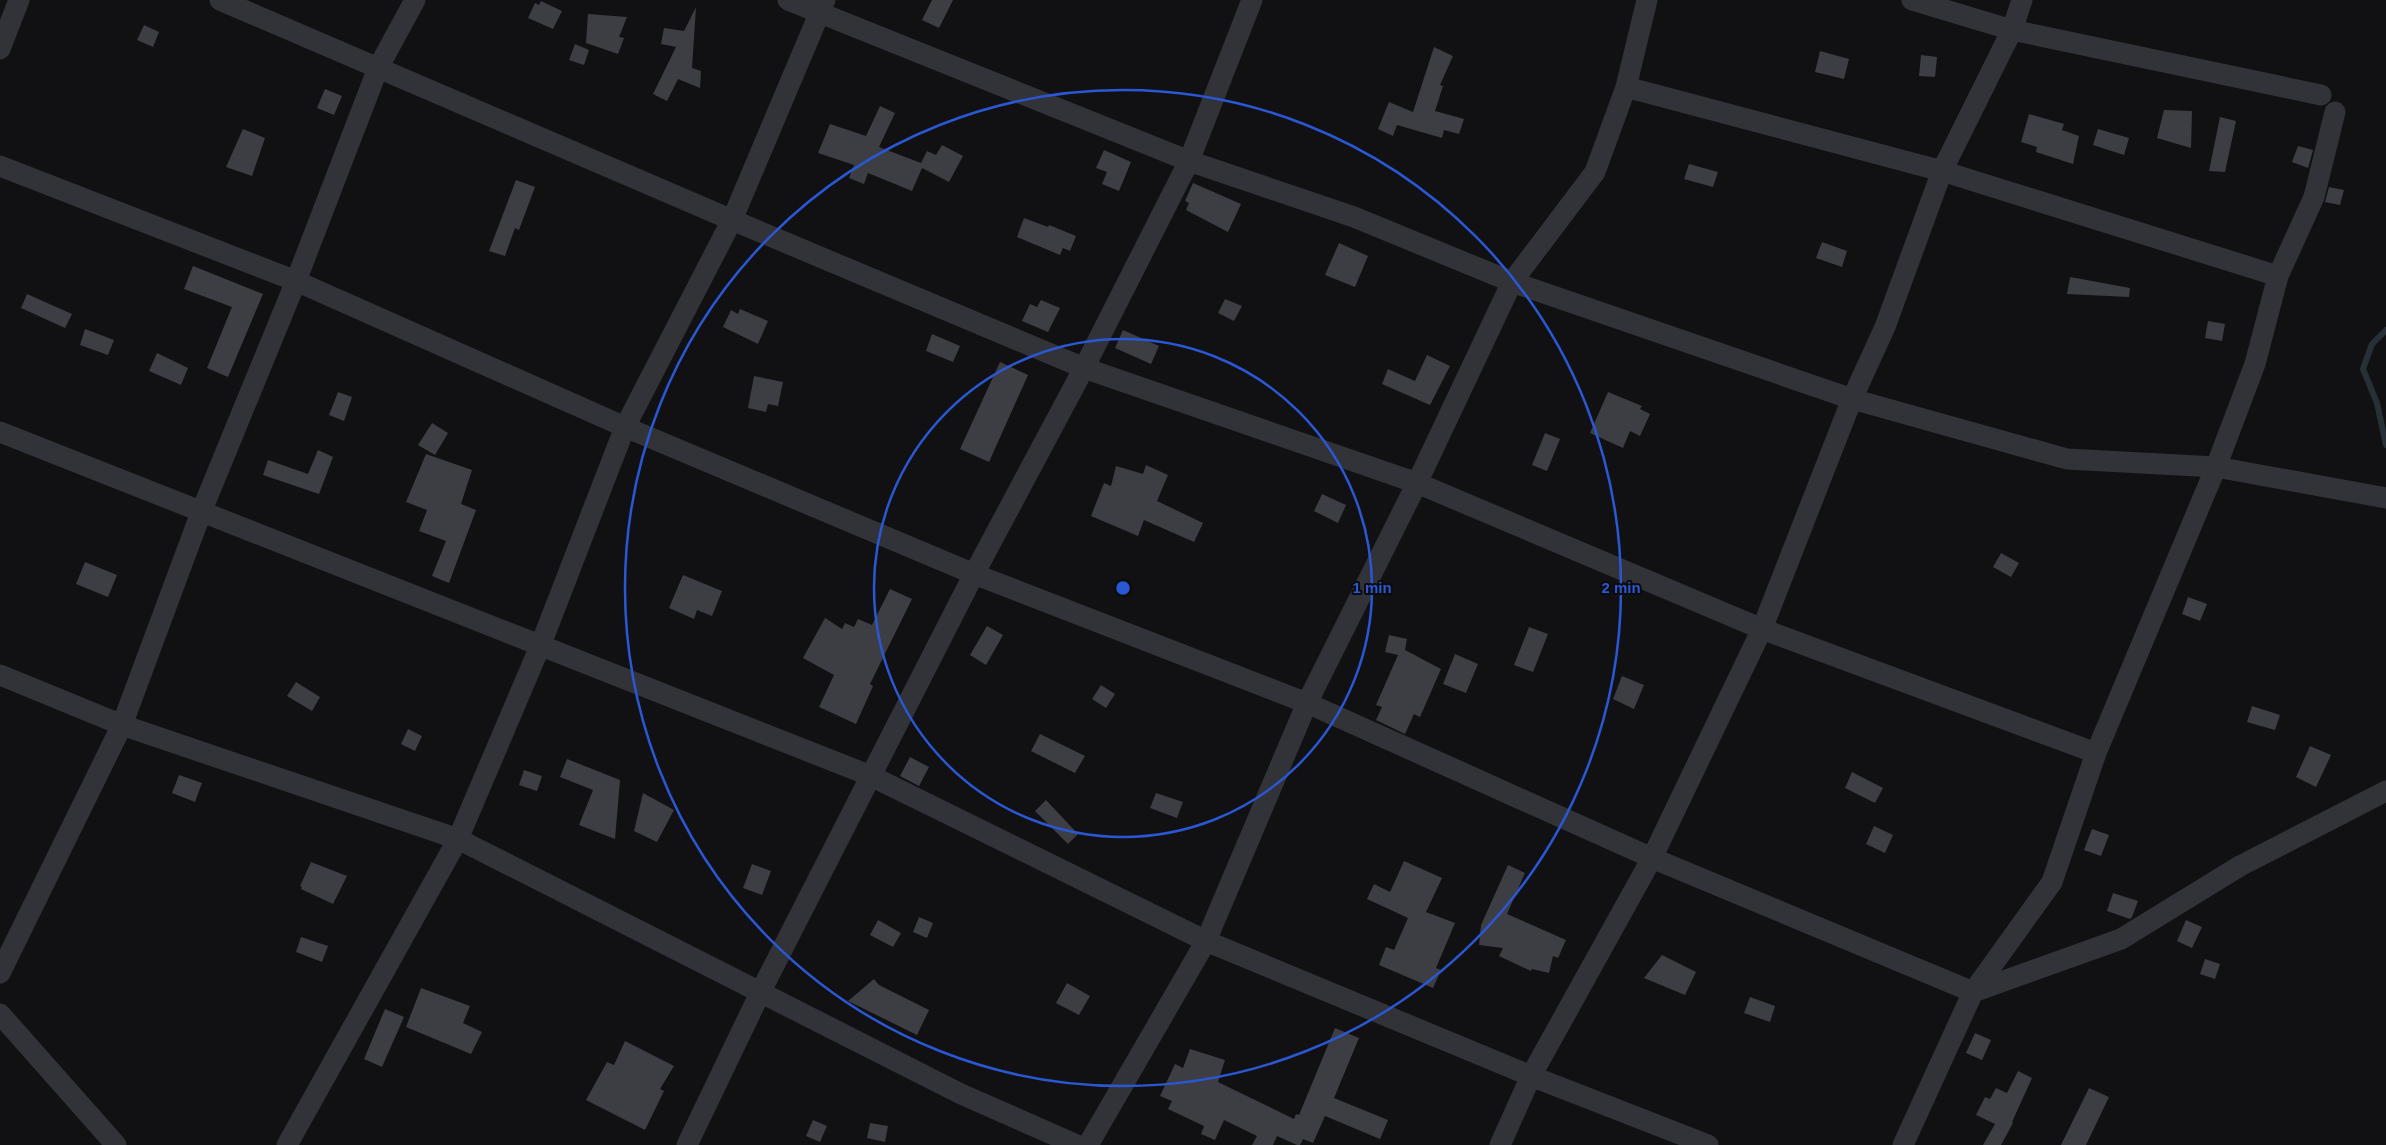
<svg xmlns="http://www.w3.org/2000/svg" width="2386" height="1145" viewBox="0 0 2386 1145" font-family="Arial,sans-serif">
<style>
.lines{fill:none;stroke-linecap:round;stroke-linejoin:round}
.stream{stroke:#273037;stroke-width:6}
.building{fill:#3d3e43}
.minor{stroke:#323338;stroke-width:21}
.ring{fill:none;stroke:#2a57d4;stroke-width:2.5}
.centre{fill:#2a57d4;stroke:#0c0c0e;stroke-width:2.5}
.ring-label{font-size:15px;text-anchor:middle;font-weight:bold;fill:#2a57d4;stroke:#0c0c0e;stroke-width:4;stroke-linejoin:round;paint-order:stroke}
</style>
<rect width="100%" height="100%" fill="#111113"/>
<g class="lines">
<path class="stream" d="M2386,330L2372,344L2363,369L2377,403L2386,445"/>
</g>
<path class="building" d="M932,0H953L939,28L922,20Z
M541,1L562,11L553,29L528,18L535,3L539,5Z
M696,7L692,68L701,71L700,88L678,79L667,101L653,94L676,47L661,44L664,28L684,31Z
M588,14L627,17L619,37L624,38L618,54L586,43Z
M144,25L159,32L153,47L137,40Z
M575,44L589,50L584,65L569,60Z
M1434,47L1453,56L1440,85L1443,86L1435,111L1464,119L1459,134L1444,130L1442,138L1397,125L1393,136L1378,129L1389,102L1413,112Z
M1820,51L1849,59L1844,79L1815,72Z
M1921,55L1937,57L1935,77L1919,76Z
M325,89L342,96L334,115L317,108Z
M880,106L895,113L879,147L921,163L927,151L936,155L942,145L963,156L949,182L922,168L912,191L868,173L864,184L849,178L854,165L818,153L830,124L866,136Z
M2164,110L2192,111L2191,148L2157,138Z
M2029,114L2064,124L2062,130L2079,136L2073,164L2036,152L2037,147L2021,142Z
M2220,117L2236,121L2225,172L2209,171Z
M243,129L265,138L252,176L226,167Z
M2098,129L2129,138L2124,155L2093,145Z
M2298,146L2313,150L2308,168L2292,162Z
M1104,150L1131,162L1119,191L1102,184L1107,172L1096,168Z
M1689,164L1718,172L1713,187L1684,179Z
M516,180L535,187L519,230L515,228L505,256L489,251Z
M1193,183L1241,204L1228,232L1186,210L1189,203L1185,201Z
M2329,187L2344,190L2340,205L2325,202Z
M1024,218L1048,227L1049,225L1076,236L1070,251L1063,248L1060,255L1017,237Z
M1822,242L1847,251L1842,267L1816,258Z
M1339,243L1368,256L1355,287L1325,275Z
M193,266L263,294L228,377L207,368L232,307L184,289Z
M2070,277L2130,288L2129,297L2067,294Z
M27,294L72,314L65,328L21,308Z
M1225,299L1242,306L1234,321L1218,313Z
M1041,300L1060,308L1048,332L1022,321L1030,304L1037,307Z
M740,309L768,321L758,344L723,327L731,310L738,314Z
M2208,321L2225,324L2222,341L2205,338Z
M85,329L114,340L108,355L80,345Z
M1123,330L1159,346L1151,364L1115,348Z
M932,334L960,346L953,362L926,351Z
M157,353L188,368L181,385L149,371Z
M1427,355L1450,366L1430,405L1382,384L1388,369L1415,381Z
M1000,362L1028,375L989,462L960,449Z
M754,376L783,382L778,406L768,404L766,412L748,408Z
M338,392L352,397L344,421L329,415Z
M1608,392L1642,406L1640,409L1650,414L1640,436L1630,431L1623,448L1590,433Z
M432,423L448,433L435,455L418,445Z
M1545,433L1560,439L1547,471L1532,465Z
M318,450L333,457L319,494L263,475L268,460L308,474Z
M426,454L472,470L461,504L476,510L449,583L432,576L446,541L419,531L427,510L406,502Z
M1146,465L1168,475L1157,501L1203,523L1194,542L1144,520L1138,536L1091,516L1104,483L1111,486L1116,466L1143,474Z
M1322,494L1346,505L1338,523L1314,511Z
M2001,553L2019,563L2011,577L1993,567Z
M85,562L117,575L108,597L76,584Z
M683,575L722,591L712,616L697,610L694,619L669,608Z
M890,589L912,599L870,684L873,686L856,724L819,707L834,675L803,658L825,618L842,629L845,623L854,627L858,619L872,625Z
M2188,597L2207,604L2200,621L2182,614Z
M987,626L1003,635L986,665L970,655Z
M1529,627L1548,634L1533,672L1514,665Z
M1389,635L1407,639L1405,650L1441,669L1420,717L1414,714L1405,734L1376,720L1382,707L1376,705L1398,655L1385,652Z
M1455,654L1478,664L1466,693L1443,684Z
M1622,676L1644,685L1634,709L1613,699Z
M296,682L320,697L312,711L287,696Z
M1101,685L1115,694L1106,708L1092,699Z
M2252,706L2280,715L2275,730L2247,722Z
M408,729L422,736L415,751L401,744Z
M1040,734L1085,756L1075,773L1031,751Z
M2310,746L2331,755L2316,787L2296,777Z
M910,757L929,767L919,786L900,776Z
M567,759L620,780L615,839L579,825L593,790L560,777Z
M524,770L542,776L537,791L519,785Z
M1852,772L1883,788L1875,803L1845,788Z
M179,775L202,783L195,802L172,793Z
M643,793L674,810L657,842L634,831Z
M1156,793L1183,802L1177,818L1150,808Z
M1046,800L1078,834L1068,844L1035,811Z
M1874,826L1893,835L1885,853L1866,844Z
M2092,829L2109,835L2101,856L2084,850Z
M1404,861L1442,878L1426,912L1455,923L1436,968L1441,970L1433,988L1379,965L1386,947L1394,950L1408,918L1367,899L1374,884L1390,892Z
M311,862L347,876L333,904L301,889L302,887L300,886Z
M752,864L771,871L762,895L743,888Z
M1508,865L1525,873L1507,914L1566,940L1558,958L1553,956L1549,973L1532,969L1531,971L1499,956L1503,948L1479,945L1481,925Z
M2113,893L2138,901L2132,917L2130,919L2107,911Z
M919,917L933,923L927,938L913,932Z
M878,920L901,933L893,947L870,935Z
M2186,920L2202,927L2192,948L2177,941Z
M301,937L328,946L322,962L296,952Z
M1662,955L1696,972L1685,995L1644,978Z
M2205,959L2220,964L2215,979L2200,974Z
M874,979L879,985L929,1010L917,1035L848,1001Z
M1067,983L1090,996L1079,1015L1056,1003Z
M421,988L470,1006L463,1023L482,1032L471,1054L406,1027Z
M1750,997L1775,1006L1770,1022L1744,1013Z
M385,1009L404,1017L382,1067L364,1059Z
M1335,1028L1359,1038L1334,1098L1388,1120L1380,1139L1325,1116L1313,1143L1303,1139L1300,1145H1297L1277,1136L1273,1145H1252L1257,1136L1224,1120L1215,1140L1201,1134L1204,1126L1168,1109L1172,1101L1160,1096L1175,1064L1183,1068L1190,1049L1225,1060L1218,1082L1294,1119L1296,1114L1299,1115Z
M1975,1033L1991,1040L1982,1060L1966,1053Z
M625,1041L674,1066L660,1089L664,1091L645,1130L586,1100L607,1062L614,1065Z
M2018,1071L2032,1078L2012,1122L2013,1123L2001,1145H1983L1995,1124L1976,1115L1985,1097L1990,1099L1996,1088L2007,1093Z
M2089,1088L2109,1097L2086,1145H2061Z
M813,1120L827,1126L820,1142L806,1136Z
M870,1123L888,1126L885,1142L867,1138Z"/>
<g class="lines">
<path class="minor" d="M220,0L732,220L1084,368L1417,483L1762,629L2096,753
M788,0L1189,161L1354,217L1512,282L1852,399L2067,459L2216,467L2386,498
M1912,0L2012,30L2321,95
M0,49L19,0
M1626,87L1942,171L2278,276
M0,166L296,281L625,427L974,574L1307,703L1652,858L1973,992L2052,882L2096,753L2216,467L2255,364L2278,276L2314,197L2335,112
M0,432L871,776L1206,941L1531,1076L1708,1145
M0,675L122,725L458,839L961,1094L1077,1145
M0,973L122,725L202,510L296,281L378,68L415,0
M0,1014L116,1145
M287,1145L458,839L541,644L625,427L732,220L825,0
M687,1145L761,991L974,574L1084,368L1189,161L1252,0
M1088,1145L1206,941L1307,703L1417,483L1512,282L1595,172L1626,87L1647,0
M1500,1145L1531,1076L1652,858L1762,629L1852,399L1885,327L1942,171L2012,30L2022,0
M1903,1145L1973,992L2121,939L2240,866L2386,791"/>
</g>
<g class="ring">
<circle cx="1123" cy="588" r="249"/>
<circle cx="1123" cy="588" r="498"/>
</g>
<circle cx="1123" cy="588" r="8" class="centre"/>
<g class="ring-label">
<text x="1372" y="593">1 min</text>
<text x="1621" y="593">2 min</text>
</g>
</svg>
